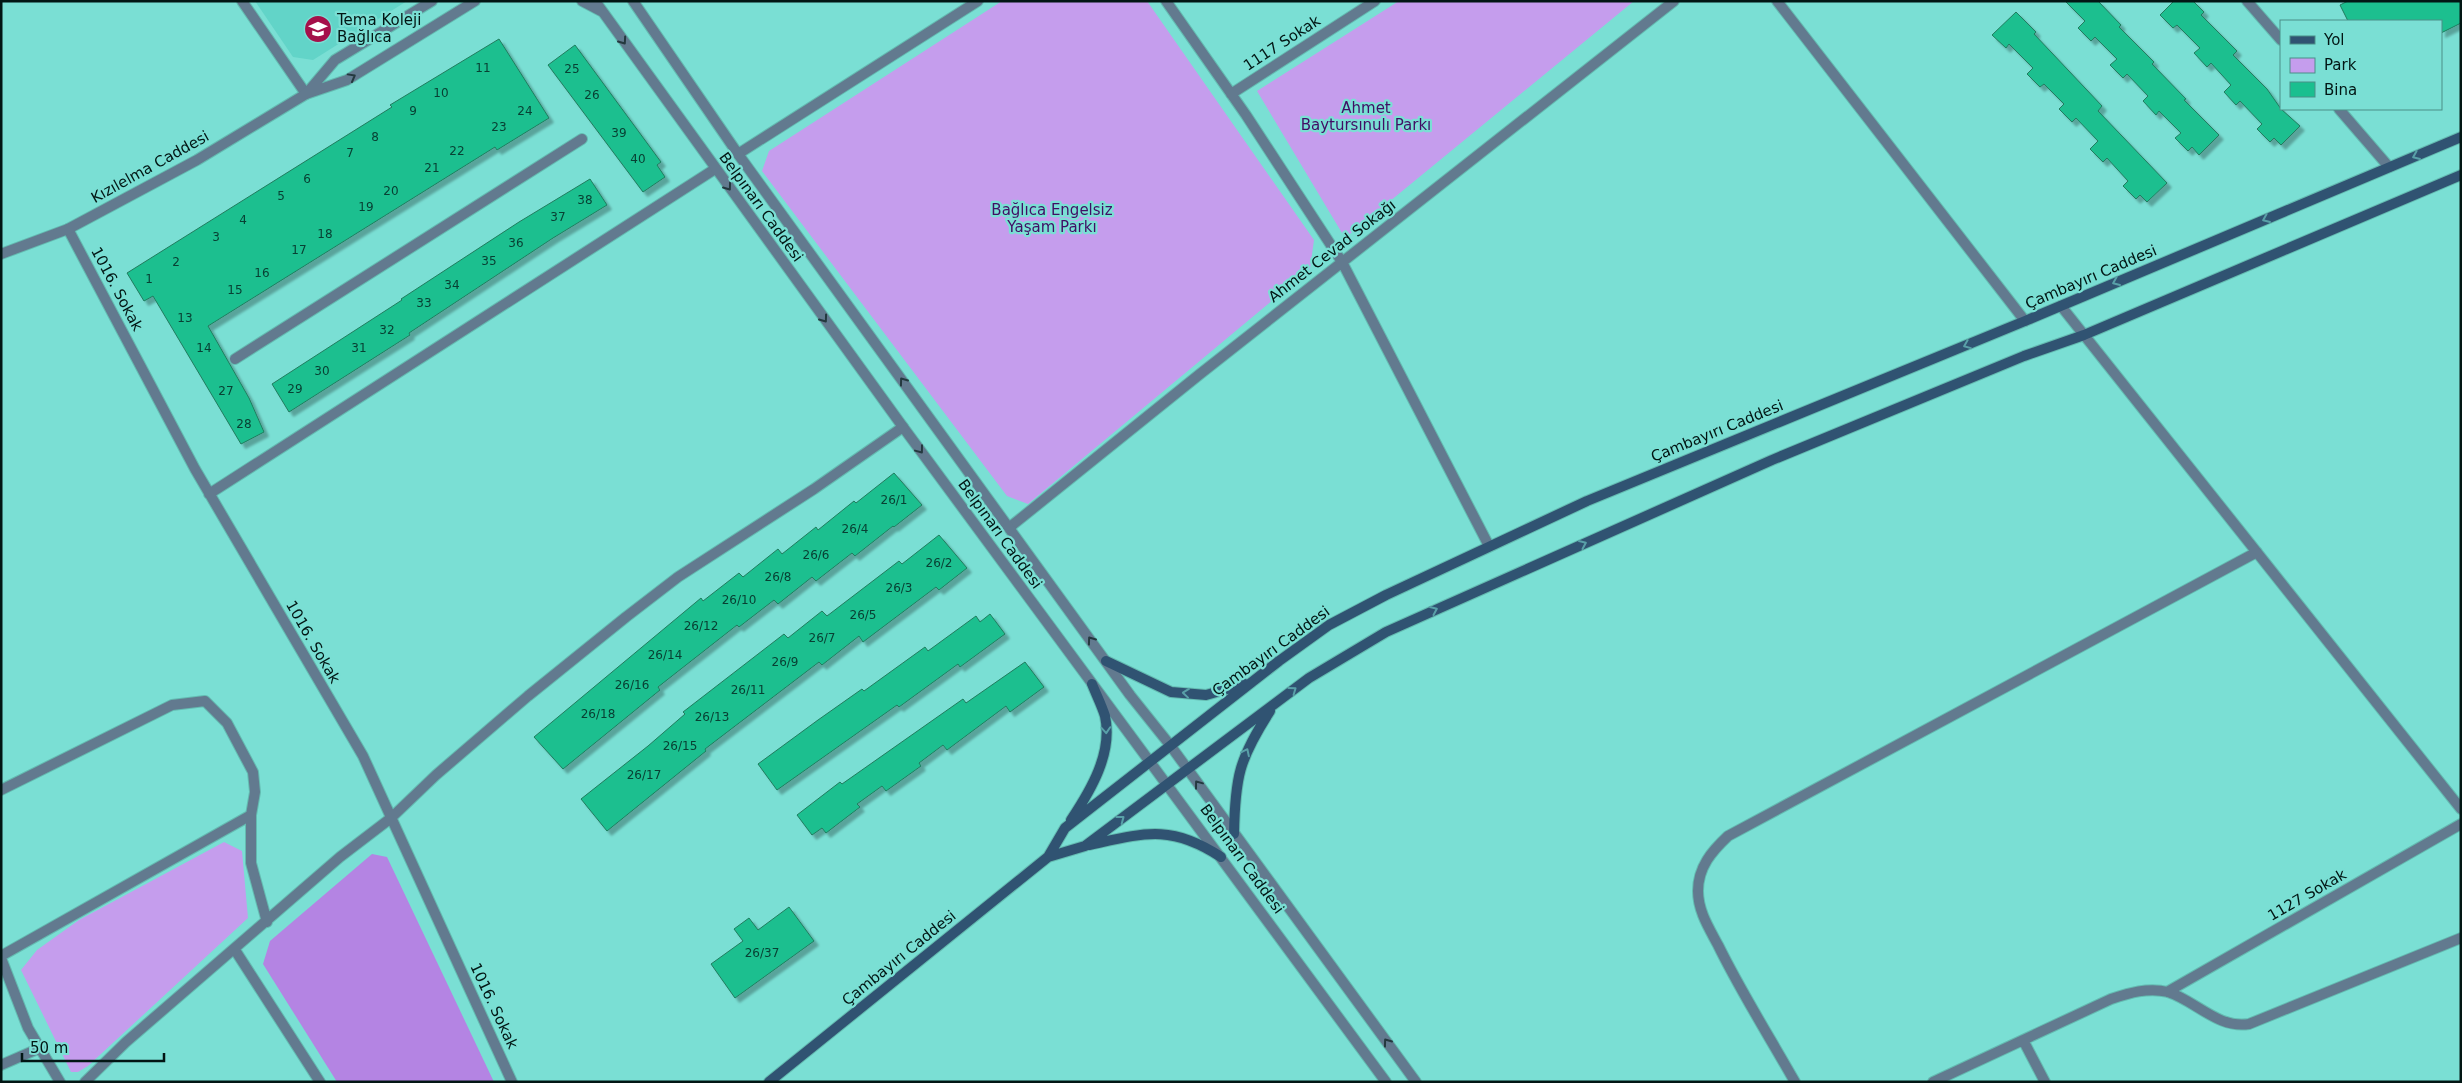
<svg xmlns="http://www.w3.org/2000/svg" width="2462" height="1083" viewBox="0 0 2462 1083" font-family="'DejaVu Sans',sans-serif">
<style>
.built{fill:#62d4c8}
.green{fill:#c59ded}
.forest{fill:#b484e3}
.building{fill:#1abf8f;stroke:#217c5e;filter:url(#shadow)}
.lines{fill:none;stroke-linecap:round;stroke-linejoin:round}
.pedestrian-casing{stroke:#64bbb1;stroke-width:12}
.minor-casing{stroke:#64bbb1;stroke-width:12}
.tertiary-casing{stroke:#64bbb1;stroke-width:12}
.secondary-casing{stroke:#64bbb1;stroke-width:12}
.pedestrian{stroke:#627a8f;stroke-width:10}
.minor{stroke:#627a8f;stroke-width:10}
.tertiary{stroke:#627a8f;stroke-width:10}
.secondary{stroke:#305372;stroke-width:10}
.oneway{stroke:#24393f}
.oneway2{stroke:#59a0a8}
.labels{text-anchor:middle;stroke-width:4.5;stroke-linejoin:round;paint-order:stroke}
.number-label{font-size:12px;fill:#084033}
.poi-label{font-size:15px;fill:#021614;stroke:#7adfd4;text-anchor:start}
.street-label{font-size:15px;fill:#021614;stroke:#7adfd4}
.park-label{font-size:15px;fill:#410e64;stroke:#7adfd4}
</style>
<defs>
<filter id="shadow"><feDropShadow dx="4.5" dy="4.5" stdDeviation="1" flood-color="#0004"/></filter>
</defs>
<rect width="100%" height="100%" fill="#7adfd4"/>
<path class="built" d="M255,1H407L313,60L293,57Z"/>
<path class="green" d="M1002,1H1147L1314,240L1310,269L1028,504L1007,496L762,171L769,151Z
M1399,1H1634L1345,238L1257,91Z
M224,842L242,851L248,918L88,1066L78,1072H71L21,970L37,950L79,920Z"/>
<path class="forest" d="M372,854L387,857L494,1082H337L263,964L270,941Z"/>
<path class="building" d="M2065,1H2098L2121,25L2119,27L2154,62L2152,64L2186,99L2184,100L2219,135L2199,155L2192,147L2188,151L2175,138L2181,133L2159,111L2156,115L2143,101L2148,96L2127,74L2123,78L2110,65L2117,59L2095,37L2091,41L2078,28L2085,21Z
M2174,1H2193L2204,12L2201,15L2237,51L2233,55L2267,89L2281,109L2300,126L2281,145L2274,138L2270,142L2257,129L2262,124L2240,101L2236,105L2224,92L2231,85L2211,63L2207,67L2194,53L2200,48L2177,25L2173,28L2160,15Z
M2348,1H2461V23L2441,33V21H2348L2340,5Z
M2016,12L2036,32L2034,34L2102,106L2098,111L2167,183L2147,202L2140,195L2136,199L2123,186L2128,181L2107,158L2103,162L2090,149L2098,141L2076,118L2072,122L2059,109L2064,104L2044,84L2040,87L2027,74L2033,68L2009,44L2006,48L1992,35Z
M499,39L549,118L497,150L495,147L208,326L249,398L264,432L241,444L153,296L144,301L127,273L392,107L390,105Z
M575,45L661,162L657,165L665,177L643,192L548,65Z
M590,179L607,205L553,238L409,333L410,335L289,412L272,384L402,300L401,299L519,222Z
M894,473L922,505L894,527L893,526L855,556L852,553L816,581L812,577L778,604L774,600L739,627L737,625L658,687L660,690L563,769L534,737L701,598L703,601L739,573L743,577L778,549L782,554L816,527L818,530L854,501L856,503Z
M939,535L967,568L939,590L936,587L863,642L859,636L822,665L819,662L705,749L706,751L607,831L581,799L648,746L685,714L683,712L784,634L788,638L822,611L827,616L899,561L902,564Z
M990,614L1005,634L960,667L958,664L899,707L897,705L777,790L758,764L818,720L862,689L864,691L925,647L928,651L976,616L980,622Z
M1025,662L1044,687L1010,712L1006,706L947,750L943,745L919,763L921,766L886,791L882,786L857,804L860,807L826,833L822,828L812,835L797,815L840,782L842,784L963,699L966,703Z
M789,907L814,941L735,998L711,964L743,941L734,929L749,918L758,930Z"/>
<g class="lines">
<g class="pedestrian-casing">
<path id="pedestrian" d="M235,359L582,139"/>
</g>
<g class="minor-casing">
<path id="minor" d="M242,1L306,94
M1166,1L1246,115L1342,262L1489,546
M1777,1L2025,321
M2247,1L2281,40
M1231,94L1375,1
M2339,109L2389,167
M738,154L978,1
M68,229L195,469L363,756L512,1082
M2061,306L2461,809
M209,494L715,169
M1010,527L1200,374L1674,1
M1,790L172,705L205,701L227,723L253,772L255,792L251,815V863L267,922
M235,950L320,1082
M1,956L251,815
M1,958L28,1028L60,1082
M2167,992L2461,824
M2023,1040L2045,1082
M1,1065L40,1048
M85,1082L126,1042L340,857L391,818L436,775L528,696L626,617L678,577L814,489L903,427
M1795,1082C1769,1036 1741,992 1718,945C1709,928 1698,911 1698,891C1698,867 1712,851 1728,836L2257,552
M1933,1082L2111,999C2129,993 2148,987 2168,992C2196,1001 2218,1029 2249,1024L2461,938"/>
</g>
<g class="tertiary-casing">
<path id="tertiary" d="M582,1L601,11
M595,1L903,427L1386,1082
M633,1L738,154L1130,695L1170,745L1416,1082
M307,93L335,60L432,1
M1,254L68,229L197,160L306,94L347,80L475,1"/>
</g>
<g class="secondary-casing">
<path id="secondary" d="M1106,661L1171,692L1206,695L1245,684
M1071,820C1091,790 1113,753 1105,716C1102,706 1096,694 1092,684
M1234,834C1235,777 1239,759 1270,711
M1089,845C1144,833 1171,824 1221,857
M1048,857L1085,846L1309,678L1386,632L1772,460L2024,356L2084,335L2461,175
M769,1082L1048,857L1065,828L1279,661L1329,625L1386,595L1587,501L2025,321L2461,137"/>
</g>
<use href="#pedestrian" class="pedestrian"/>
<use href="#minor" class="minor"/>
<use href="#tertiary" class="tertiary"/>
<use href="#secondary" class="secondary"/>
</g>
<defs><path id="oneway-chevron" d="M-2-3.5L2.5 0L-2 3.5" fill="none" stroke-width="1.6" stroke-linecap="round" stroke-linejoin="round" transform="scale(1.25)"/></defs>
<g class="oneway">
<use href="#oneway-chevron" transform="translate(623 41) rotate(55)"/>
<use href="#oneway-chevron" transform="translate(352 77) rotate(-29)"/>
<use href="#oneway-chevron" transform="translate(728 187) rotate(54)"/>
<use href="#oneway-chevron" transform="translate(824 319) rotate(54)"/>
<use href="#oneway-chevron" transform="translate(903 381) rotate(-126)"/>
<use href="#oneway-chevron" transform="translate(920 450) rotate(53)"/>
<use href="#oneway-chevron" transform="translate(1091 640) rotate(-126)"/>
<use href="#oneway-chevron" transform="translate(1198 784) rotate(-127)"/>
<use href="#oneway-chevron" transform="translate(1387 1042) rotate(-126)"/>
</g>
<g class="oneway2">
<use href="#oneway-chevron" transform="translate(2416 156) rotate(157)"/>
<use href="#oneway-chevron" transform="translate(2266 219) rotate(157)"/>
<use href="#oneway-chevron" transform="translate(2116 282) rotate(157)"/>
<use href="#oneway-chevron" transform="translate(1967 345) rotate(158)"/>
<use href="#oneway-chevron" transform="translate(1583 544) rotate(-24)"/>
<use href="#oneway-chevron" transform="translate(1434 610) rotate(-24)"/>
<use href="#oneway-chevron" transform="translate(1293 690) rotate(-36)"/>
<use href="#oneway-chevron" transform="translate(1186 693) rotate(-174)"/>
<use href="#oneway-chevron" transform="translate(1106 730) rotate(86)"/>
<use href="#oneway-chevron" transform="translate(1246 752) rotate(-64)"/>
<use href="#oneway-chevron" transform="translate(1121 819) rotate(-37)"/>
</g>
<defs>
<g id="school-disc" transform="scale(1.4375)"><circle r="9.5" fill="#a5104a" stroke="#7adfd4"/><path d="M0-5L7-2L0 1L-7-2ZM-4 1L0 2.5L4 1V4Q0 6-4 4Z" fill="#fff"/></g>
</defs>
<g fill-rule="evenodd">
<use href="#school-disc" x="318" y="29"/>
</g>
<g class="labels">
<g class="number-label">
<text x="483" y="72">11</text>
<text x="572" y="73">25</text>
<text x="441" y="97">10</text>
<text x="592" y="99">26</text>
<text x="413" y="115">9</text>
<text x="525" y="115">24</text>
<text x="499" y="131">23</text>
<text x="619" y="137">39</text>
<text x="375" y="141">8</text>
<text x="457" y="155">22</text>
<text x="350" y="157">7</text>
<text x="638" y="163">40</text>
<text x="432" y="172">21</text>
<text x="307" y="183">6</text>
<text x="391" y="195">20</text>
<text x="281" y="200">5</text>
<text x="585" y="204">38</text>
<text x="366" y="211">19</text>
<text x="558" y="221">37</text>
<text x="243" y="224">4</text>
<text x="325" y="238">18</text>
<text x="216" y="241">3</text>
<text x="516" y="247">36</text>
<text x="299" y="254">17</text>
<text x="489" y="265">35</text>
<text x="176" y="266">2</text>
<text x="262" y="277">16</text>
<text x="149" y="283">1</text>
<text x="452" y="289">34</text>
<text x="235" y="294">15</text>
<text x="424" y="307">33</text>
<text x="185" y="322">13</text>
<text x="387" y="334">32</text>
<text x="204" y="352">14</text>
<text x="359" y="352">31</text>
<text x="322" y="375">30</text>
<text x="295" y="393">29</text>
<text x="226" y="395">27</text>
<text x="244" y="428">28</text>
<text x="894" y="504">26/1</text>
<text x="855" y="533">26/4</text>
<text x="816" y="559">26/6</text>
<text x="939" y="567">26/2</text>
<text x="778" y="581">26/8</text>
<text x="899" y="592">26/3</text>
<text x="739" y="604">26/10</text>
<text x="863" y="619">26/5</text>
<text x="701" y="630">26/12</text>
<text x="822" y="642">26/7</text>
<text x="665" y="659">26/14</text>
<text x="785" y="666">26/9</text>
<text x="632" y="689">26/16</text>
<text x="748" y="694">26/11</text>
<text x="598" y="718">26/18</text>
<text x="712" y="721">26/13</text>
<text x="680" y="750">26/15</text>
<text x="644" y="779">26/17</text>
<text x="762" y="957">26/37</text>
</g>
<g class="poi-label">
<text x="337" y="25">Tema Koleji<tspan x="337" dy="17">Bağlıca</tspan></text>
</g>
<g class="street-label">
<text transform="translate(1282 43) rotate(-33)" y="5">1117 Sokak</text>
<text transform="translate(150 167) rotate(-29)" y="5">Kızılelma Caddesi</text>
<text transform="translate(761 207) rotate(54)" y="5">Belpınarı Caddesi</text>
<text transform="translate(1332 251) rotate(-38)" y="5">Ahmet Cevad Sokağı</text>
<text transform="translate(2091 277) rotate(-23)" y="5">Çambayırı Caddesi</text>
<text transform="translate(117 289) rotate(62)" y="5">1016. Sokak</text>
<text transform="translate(1717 431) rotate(-22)" y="5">Çambayırı Caddesi</text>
<text transform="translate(1000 534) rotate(54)" y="5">Belpınarı Caddesi</text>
<text transform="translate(313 642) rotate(60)" y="5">1016. Sokak</text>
<text transform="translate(1271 651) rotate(-36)" y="5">Çambayırı Caddesi</text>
<text transform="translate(1242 859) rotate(54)" y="5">Belpınarı Caddesi</text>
<text transform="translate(2307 895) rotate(-30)" y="5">1127 Sokak</text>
<text transform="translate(899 958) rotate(-39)" y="5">Çambayırı Caddesi</text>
<text transform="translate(494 1006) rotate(65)" y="5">1016. Sokak</text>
</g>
<g class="park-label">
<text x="1366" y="113">Ahmet<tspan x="1366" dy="17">Baytursınulı Parkı</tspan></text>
<text x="1052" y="215">Bağlıca Engelsiz<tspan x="1052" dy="17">Yaşam Parkı</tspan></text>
</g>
</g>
<rect width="2462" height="1083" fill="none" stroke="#021614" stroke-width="5"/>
<rect x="2280" y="20" width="162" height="90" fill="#7adfd4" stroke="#4a8f87"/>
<rect x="2290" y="36" width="25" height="8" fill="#305372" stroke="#4a8f87"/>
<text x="2324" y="45" font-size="15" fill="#021614">Yol</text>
<rect x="2290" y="58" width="25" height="15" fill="#c59ded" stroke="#4a8f87"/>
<text x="2324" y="70" font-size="15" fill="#021614">Park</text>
<rect x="2290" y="82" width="25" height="15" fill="#1abf8f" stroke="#4a8f87"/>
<text x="2324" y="95" font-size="15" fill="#021614">Bina</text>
<path d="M22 1053v8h142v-8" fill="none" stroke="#021614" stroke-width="2.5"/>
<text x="30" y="1053" font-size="15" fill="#021614" stroke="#7adfd4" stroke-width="4" paint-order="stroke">50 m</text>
</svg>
